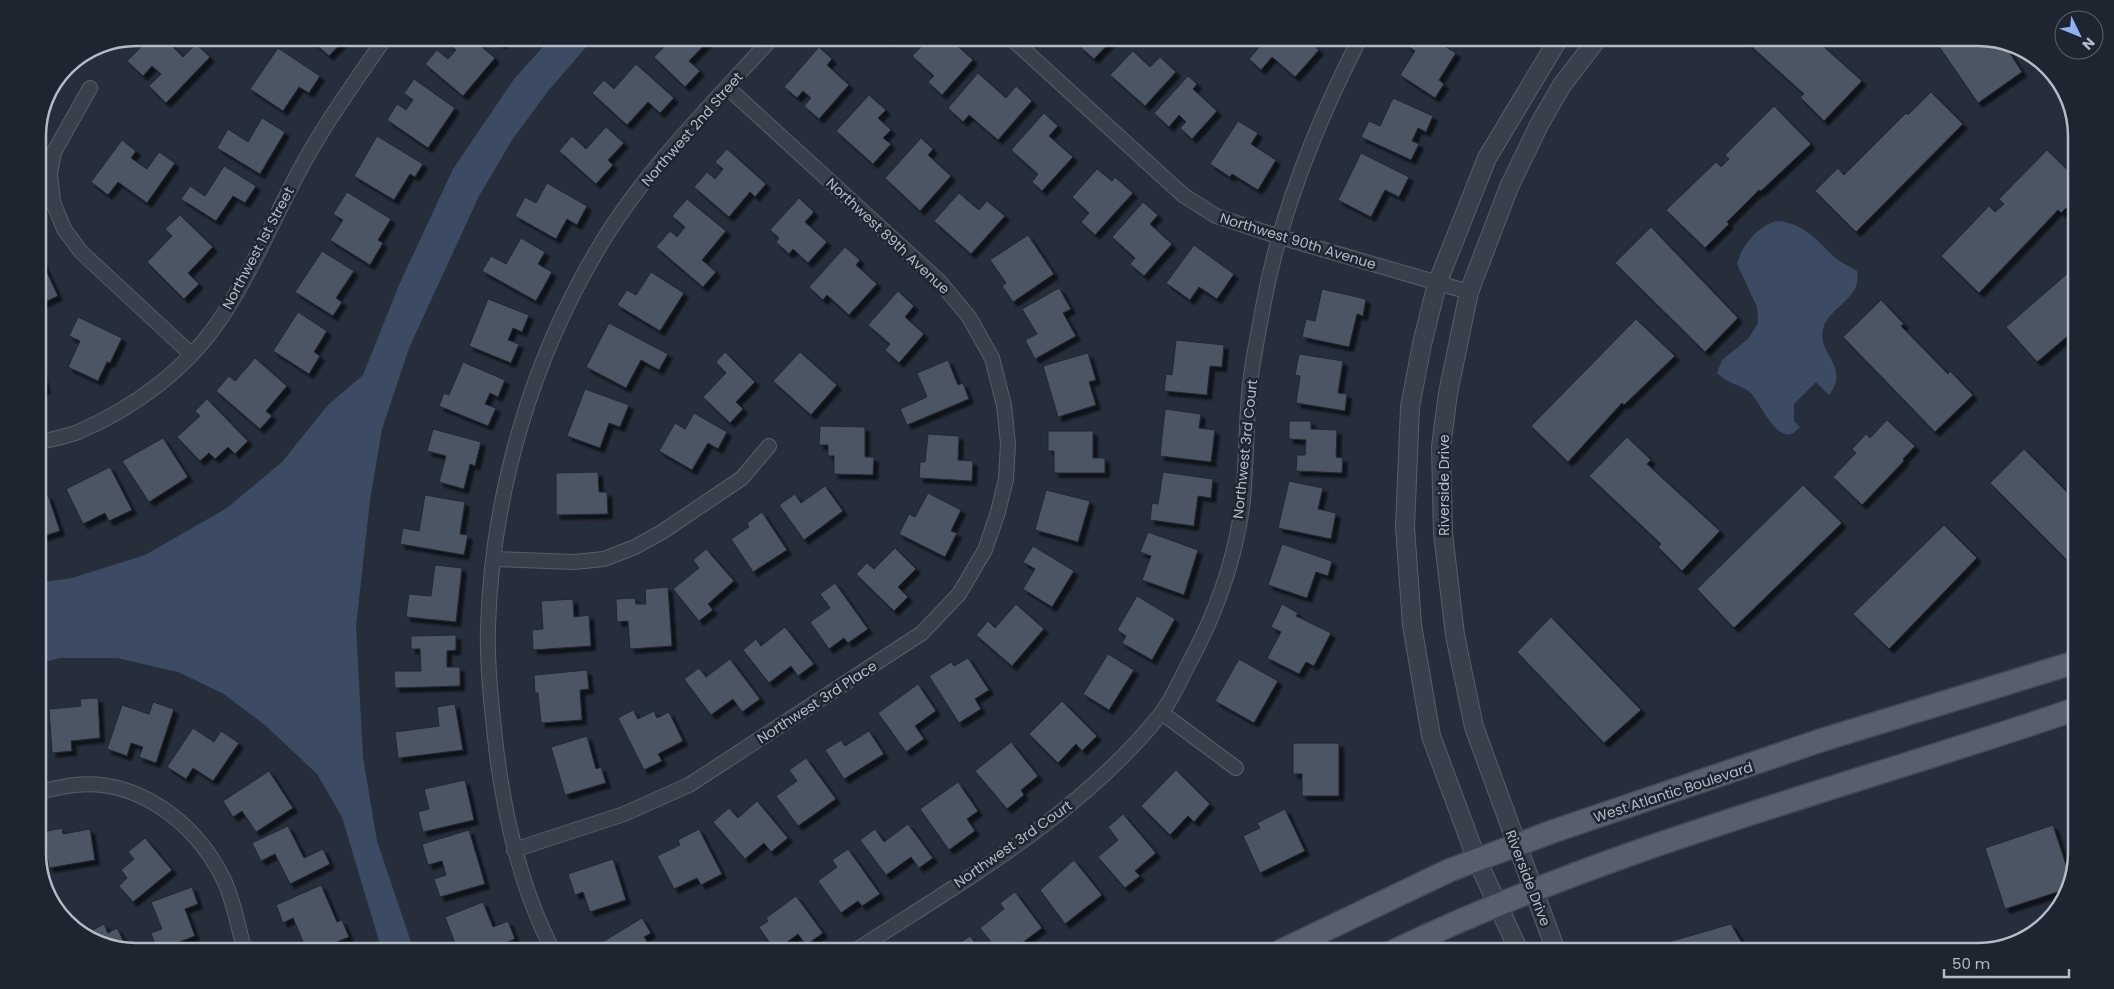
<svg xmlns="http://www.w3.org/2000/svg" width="2114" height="989" viewBox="0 0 2114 989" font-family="Poppins,sans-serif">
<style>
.water{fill:#3c4b63}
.building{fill:#4c5564;stroke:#202733;filter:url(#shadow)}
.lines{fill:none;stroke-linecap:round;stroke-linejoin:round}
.minor-casing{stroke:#575e6a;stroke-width:16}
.tertiary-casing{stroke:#575e6a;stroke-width:20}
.primary-casing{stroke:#424955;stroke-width:25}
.minor{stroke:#39404c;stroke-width:14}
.tertiary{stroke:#39404c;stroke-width:18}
.primary{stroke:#575f6c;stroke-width:22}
.labels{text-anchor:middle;stroke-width:5;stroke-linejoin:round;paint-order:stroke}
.street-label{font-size:14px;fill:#b5bbc7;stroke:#1e2531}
.rim{fill:none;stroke:#b5bbc7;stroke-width:2.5}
</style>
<defs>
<filter id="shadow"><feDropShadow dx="4.5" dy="4.5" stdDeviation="1" flood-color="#0009"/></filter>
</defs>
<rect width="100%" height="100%" fill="#262e3c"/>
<path class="water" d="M551,38H594L548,91L512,140L479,196L409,348L382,429L370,500L356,626L363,757L377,841L414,951H382L342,817L317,774L266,726L224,694L178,672L117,658H60L38,664V583L72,578L145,555L227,508L282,462L327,406L363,375L399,285L453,169L514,79Z
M1777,221C1803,223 1816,239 1833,256C1840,262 1849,266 1857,271C1863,299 1829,306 1823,329C1817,355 1851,366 1829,395L1816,382L1794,404V421L1800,427C1798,429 1794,433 1791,434C1774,440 1758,396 1747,390C1736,383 1728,384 1717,373L1722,360L1748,339L1758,323L1757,307L1737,264C1742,246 1757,226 1777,221Z"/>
<path class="building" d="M150,38H164L183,57L196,44L210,57L166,103L149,86L161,74L152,66L143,76L127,61Z
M309,38H342L344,40L329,56Z
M457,38H471L495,58L463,96L425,64L437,50L448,59L456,50L450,45Z
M493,38H508L501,45Z
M673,38H711L689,61L700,71L685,87L654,57Z
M884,38H894L890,42Z
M930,38H955L952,41L973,60L942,95L928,82L934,76L912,56Z
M1089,38H1114L1094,59L1080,47Z
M1267,38H1291L1298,44L1305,38L1319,50L1295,77L1272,57L1261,70L1249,59Z
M1411,38H1431L1456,53L1439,80L1444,84L1435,98L1400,75L1415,51L1406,45Z
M1742,38H1814L1862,81L1824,121L1800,97L1804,94Z
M1938,38H1978L2003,42L2022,72L1978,103L1938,45L1942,42Z
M819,47L832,59L827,65L849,85L819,119L804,106L811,98L803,91L797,98L784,87Z
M278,48L320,76L309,93L299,87L283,111L250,89Z
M1133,51L1150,67L1160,57L1176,72L1145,106L1110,75Z
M636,64L674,98L660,113L648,102L627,125L592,93L604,80L614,89Z
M978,73L1006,98L1016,86L1032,101L998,140L969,115L963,122L948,108Z
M1188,76L1197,84L1193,89L1217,111L1192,139L1180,128L1186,122L1179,115L1169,127L1154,113Z
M414,79L455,108L428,148L387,120L397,104L406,110L413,100L404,93Z
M1931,92L1963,124L1856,232L1815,191L1838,168L1844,175L1906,113L1908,115Z
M869,95L886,110L878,118L891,130L883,138L891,144L873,164L836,131Z
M1393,98L1433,116L1426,132L1418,128L1412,141L1419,144L1411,160L1361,137L1369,121L1380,126Z
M1774,106L1811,144L1761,191L1759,190L1727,222L1729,224L1705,248L1666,210L1716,162L1721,167L1729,159L1725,155Z
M1044,113L1058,126L1049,136L1073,157L1042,191L1032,182L1038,174L1011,150Z
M262,118L285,132L260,174L217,148L228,129L248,142Z
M1238,121L1258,133L1251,144L1276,160L1258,190L1232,174L1230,177L1210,164Z
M606,127L624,143L608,160L613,165L596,184L559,151L572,136L586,149Z
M377,136L423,164L415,177L410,174L394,200L354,176Z
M921,138L933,149L928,155L951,176L920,211L885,178Z
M122,140L136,151L131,158L147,169L159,152L175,163L147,203L118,182L108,195L91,182Z
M727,149L766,184L755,197L750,192L729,217L694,187L707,172L715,179L723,169L715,162Z
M2047,150L2076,178V198L2061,213L2058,210L1979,293L1941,256L1989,206L1995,212L2004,204L1999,199Z
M1361,153L1409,177L1399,197L1385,190L1371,217L1338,200Z
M224,166L256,186L245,203L233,196L216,221L181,199L190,186L205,196Z
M1097,169L1112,181L1115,177L1133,193L1095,235L1081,222L1089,213L1072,197Z
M547,183L587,206L577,225L567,219L556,239L515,216L525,197L536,203Z
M347,192L391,219L378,240L383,243L370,265L330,240L343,220L333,214Z
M959,193L979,210L987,201L1005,216L971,254L934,221Z
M799,198L814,212L805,222L827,242L808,263L793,249L789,254L776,242L779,238L770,230Z
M687,199L726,231L702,260L716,272L703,287L656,247L670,231L677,237L685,227L672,216Z
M1143,202L1158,215L1150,224L1172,244L1144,276L1130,264L1135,258L1112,237Z
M180,215L213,247L188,273L199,284L184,299L147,262L172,236L165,229Z
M1651,227L1738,318L1705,352L1615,263Z
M1028,235L1054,274L1013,302L1002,286L1006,283L990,260Z
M521,238L545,252L538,264L552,272L536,301L482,271L491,256L506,264Z
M1194,245L1234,274L1217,299L1199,287L1190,300L1166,283Z
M845,247L860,260L856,265L877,284L849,315L827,295L823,300L809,287Z
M322,251L354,271L336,298L342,302L333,316L295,292Z
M38,253L58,296L38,305Z
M2076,266V329L2037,362L2006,327Z
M651,272L684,293L660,331L617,305L627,290L636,295Z
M1059,288L1071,309L1063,313L1076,336L1035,359L1025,340L1037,334L1022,309Z
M1322,289L1366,299L1363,316L1357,314L1349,347L1302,337L1306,319L1315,321Z
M898,291L914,306L905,317L924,334L899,363L885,350L890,344L868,325Z
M488,299L529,315L522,332L513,328L508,340L519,344L511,363L469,346Z
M1881,300L1904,324L1901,326L1948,374L1950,371L1973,395L1935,432L1843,337Z
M298,312L327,331L314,352L320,356L309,374L273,351Z
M78,317L122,338L110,363L107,362L98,381L68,367L80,341L69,336Z
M1636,319L1675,356L1624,405L1622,403L1568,462L1531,426Z
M609,323L668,354L659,370L641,360L626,388L586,367Z
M1176,340L1224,345L1222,367L1210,366L1207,395L1164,391L1166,374L1172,375Z
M725,352L755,382L736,402L743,409L730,423L703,397L726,373L716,362Z
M800,352L837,385L811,415L773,381Z
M1088,353L1096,380L1089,382L1096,405L1058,417L1043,366Z
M1299,354L1343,361L1338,393L1347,394L1345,411L1296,403L1300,376L1295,375Z
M255,358L287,386L266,411L272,416L260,429L216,391L229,376L235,381Z
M38,359L46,389L38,391Z
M948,360L958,385L963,383L969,399L907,425L900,409L927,397L917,373Z
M463,362L505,380L498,397L490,393L485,404L496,408L488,426L439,406L444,393L449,395Z
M585,389L629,405L620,427L609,423L600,448L567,436Z
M207,399L248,441L235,454L228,447L215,459L209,453L200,461L177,437L200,416L195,411Z
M1165,409L1201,414L1199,428L1215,430L1211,462L1160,456Z
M694,413L727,432L718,449L708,443L692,470L659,451L675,423L685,429Z
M1887,420L1915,446L1903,459L1904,461L1862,505L1833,477L1856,453L1852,449L1866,434L1870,438Z
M1289,421H1311V429L1337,430L1336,457L1343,458L1342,473L1296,471L1297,455H1305L1306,440L1289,439Z
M820,426L865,427V457H874L873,475L834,474V456H828V445H819Z
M433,429L481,442L475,466L470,464L464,489L439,482L446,456L427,451Z
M1048,431H1093V458H1105V473H1054V451H1048Z
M928,434L959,436L958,460L973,461L972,481L919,478L920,462H925Z
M1627,437L1651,460L1647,464L1720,531L1682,571L1658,547L1661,544L1589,476Z
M163,438L188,477L149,502L122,461Z
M2024,449L2076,501V569L1990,483Z
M110,467L132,510L109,521L105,513L83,524L66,489Z
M598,472L599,492H607L608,514L556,515V473Z
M1163,472L1213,479L1211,498L1198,496L1194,526L1150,520L1152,503L1158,504Z
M1289,481L1323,488L1318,509L1336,513L1331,539L1278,528Z
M1803,485L1842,523L1734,628L1697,589Z
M825,486L843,511L804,540L779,505L795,494L801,503Z
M1046,490L1090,501L1078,542L1035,530Z
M928,493L961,510L951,531L957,533L945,557L899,534L909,514L915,517Z
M48,495L60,531L38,538V499Z
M425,495L465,502L460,534L468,535L464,555L400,544L403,528L419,531Z
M762,512L787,550L753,572L731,539L749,527L747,523Z
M1944,525L1977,558L1889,649L1853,614Z
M1148,532L1198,550L1184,595L1142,580L1151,556L1140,552Z
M1282,544L1332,561L1328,576L1316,572L1307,598L1268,585Z
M1033,546L1074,571L1052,607L1023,589L1035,569L1023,562Z
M895,548L916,569L898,587L908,597L894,611L856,574L867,563L874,569Z
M706,549L734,581L708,604L713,610L699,621L673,589L699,568L693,560Z
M435,565L462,568L456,622L406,617L409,594L431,596Z
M835,583L868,629L848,643L844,638L829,649L810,622L830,608L820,594Z
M668,587L672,646L630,649L628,621L617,622L616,599L635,598L636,604H646L645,589Z
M1137,596L1175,619L1152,660L1122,643L1126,636L1117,630Z
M573,599L574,617L589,615L591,646L533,650L532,630L543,629L541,601Z
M1016,604L1044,629L1012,666L976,635L988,621L995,628Z
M1282,604L1298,613L1296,616L1331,633L1314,666L1306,662L1299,674L1267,658L1281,632L1271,627Z
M1551,617L1641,710L1604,743L1517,652Z
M785,627L814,664L798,676L791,666L769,683L743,650L756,639L761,646Z
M456,635V650L447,651V667H460V686L395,688L394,671H421L420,649H411V636Z
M1108,654L1134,670L1109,710L1083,694Z
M968,658L989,690L975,699L981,709L959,723L929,676L951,662L954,666Z
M730,659L760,699L742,712L733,699L711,715L684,679L699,668L706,677Z
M1239,659L1278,681L1254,723L1215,701Z
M587,670L589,689L580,690L582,720L541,723L538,693H535L534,675Z
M918,684L936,711L915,726L924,739L906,752L878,713Z
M98,698L100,738L71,741L72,751L52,753L49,709L81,706L80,699Z
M1062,701L1097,736L1082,751L1076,744L1058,763L1029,734Z
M153,702L174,709L156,763L139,757L143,747L131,743L127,756L107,749L122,705L149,714Z
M455,704L463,750L398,758L395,732L439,726L437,707Z
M633,710L638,719L654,711L657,718L669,712L683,741L658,754L662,761L644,770L618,718Z
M193,728L214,742L221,731L239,743L213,781L193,768L186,779L167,767Z
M869,731L884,754L844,779L825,750L841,740L845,746Z
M587,736L596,769L601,767L606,783L565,795L551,747Z
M1011,742L1038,776L1021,790L1024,795L1007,809L975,771Z
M1293,743H1339V796H1302V774H1293Z
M806,758L836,799L798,826L776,796L797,781L789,770Z
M1176,770L1210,804L1194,822L1188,816L1170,835L1141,806Z
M269,771L293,808L256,832L242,811L233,817L223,801Z
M465,780L474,820L423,832L418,812L429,809L424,789Z
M958,782L978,811L967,819L975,831L949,850L920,809Z
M757,801L788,838L771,852L764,843L745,859L713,822L729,808L738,818Z
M1285,809L1305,851L1260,873L1243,836L1260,828L1257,823Z
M1123,814L1156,853L1135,871L1140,876L1125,888L1098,857L1118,840L1108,827Z
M908,824L933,858L919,868L911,857L886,875L860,840L875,829L884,842Z
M2053,825L2071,880L2070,888L2005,909L1985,848Z
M288,826L304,858L323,849L330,864L290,884L275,854L261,861L252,843Z
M62,828L63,834L90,829L95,860L49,868L43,832Z
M699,829L722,874L701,885L697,878L674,889L657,856L680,845L678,840Z
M469,830L485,884L440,897L434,879L446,875L442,861L428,865L422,844Z
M145,838L172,870L133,902L119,886L127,878L121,870L134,859L128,852Z
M848,849L880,894L862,906L858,901L841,913L818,881L837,867L832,860Z
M613,859L626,900L590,912L583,892L575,895L568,874Z
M1074,860L1102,895L1065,924L1040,890Z
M321,885L337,922L342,920L349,937L314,951H307L293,918L283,923L276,905Z
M192,887L198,904L185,909L195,936L157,950L151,933L162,929L151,902Z
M1015,892L1042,928L1014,949L1016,951H998L980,928L1004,909L1000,903Z
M796,896L823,933L806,945L798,934L775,951L759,927L768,921L766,918Z
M483,902L493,927L508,921L515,939L484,951H458L445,917Z
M642,918L651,933L644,937L653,951H599L596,946Z
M104,924L108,933L117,928L128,950L98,944L85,934Z
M1731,924L1743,945L1738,951H1660L1658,945Z
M970,936L981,951H949Z
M715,942L721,951H701Z
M942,942L948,951H929Z
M734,944L738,951H723Z"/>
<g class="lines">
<g class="minor-casing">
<path id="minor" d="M1011,38L1183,195L1216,216L1280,237L1469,292
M90,88L54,152L50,174L53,202L64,229L81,252L191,354
M38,443C51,439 65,437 78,432C134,408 187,369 221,318C251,273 272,222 297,175C322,127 355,82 385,38
M494,559L574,562L604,559L635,547L662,532L742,478L769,446
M1162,713L1236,768
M38,793C47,789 58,788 67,786C135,775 194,821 223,878C234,900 238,928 245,951
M514,850L624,814L689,785L922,633L959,594L985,550L998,512L1006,479L1008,444L1004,405L992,358L969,317L940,282L727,87
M553,951C519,885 503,812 495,738C491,701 487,664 488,627C492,492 533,354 604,239C650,165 714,102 772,38
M855,951C962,881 1079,816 1160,715C1171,701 1179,683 1187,667C1215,616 1236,558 1243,500C1246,465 1246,430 1249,395C1251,366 1258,336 1263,307C1280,213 1317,122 1360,38"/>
</g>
<g class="tertiary-casing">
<path id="tertiary" d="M1519,951L1477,860L1431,736L1412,625L1405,527L1410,407L1422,344L1437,284L1487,158L1559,38
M1556,951L1474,727L1455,635L1443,533L1441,447L1448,393L1469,292L1509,187L1540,123L1562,85L1598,38"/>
</g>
<g class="primary-casing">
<path id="primary" d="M1281,951L1450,870L1554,831L1822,740L2076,662
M1394,951C1612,846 1848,787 2076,709"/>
</g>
<use href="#minor" class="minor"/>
<use href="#tertiary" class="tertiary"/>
<use href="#primary" class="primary"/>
</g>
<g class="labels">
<g class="street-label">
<text transform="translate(692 129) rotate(-49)" y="5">Northwest 2nd Street</text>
<text transform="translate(888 236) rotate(43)" y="5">Northwest 89th Avenue</text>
<text transform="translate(1298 241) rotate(17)" y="5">Northwest 90th Avenue</text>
<text transform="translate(258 248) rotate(-62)" y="5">Northwest 1st Street</text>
<text transform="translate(1245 449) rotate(-84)" y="5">Northwest 3rd Court</text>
<text transform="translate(1444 485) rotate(-90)" y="5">Riverside Drive</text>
<text transform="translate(817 702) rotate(-33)" y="5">Northwest 3rd Place</text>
<text transform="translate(1673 792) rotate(-18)" y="5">West Atlantic Boulevard</text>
<text transform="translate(1013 844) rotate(-35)" y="5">Northwest 3rd Court</text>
<text transform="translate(1528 878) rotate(69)" y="5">Riverside Drive</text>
</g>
</g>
<path d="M0 0H2114V989H0ZM136 46H1978A90 90 0 0 1 2068 136V853A90 90 0 0 1 1978 943H136A90 90 0 0 1 46 853V136A90 90 0 0 1 136 46Z" fill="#1e2531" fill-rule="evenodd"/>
<path class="rim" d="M136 46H1978A90 90 0 0 1 2068 136V853A90 90 0 0 1 1978 943H136A90 90 0 0 1 46 853V136A90 90 0 0 1 136 46Z"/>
<g transform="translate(2079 35) rotate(133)"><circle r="24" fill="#1e2531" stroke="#5a616d"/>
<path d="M0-4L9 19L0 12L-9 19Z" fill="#91b2f0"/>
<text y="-8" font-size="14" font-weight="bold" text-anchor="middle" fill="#b5bbc7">N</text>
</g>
<path d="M1944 969v8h125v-8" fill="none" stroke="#b5bbc7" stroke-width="2.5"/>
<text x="1952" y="969" font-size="15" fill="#b5bbc7" stroke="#1e2531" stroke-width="4" paint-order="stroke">50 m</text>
</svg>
